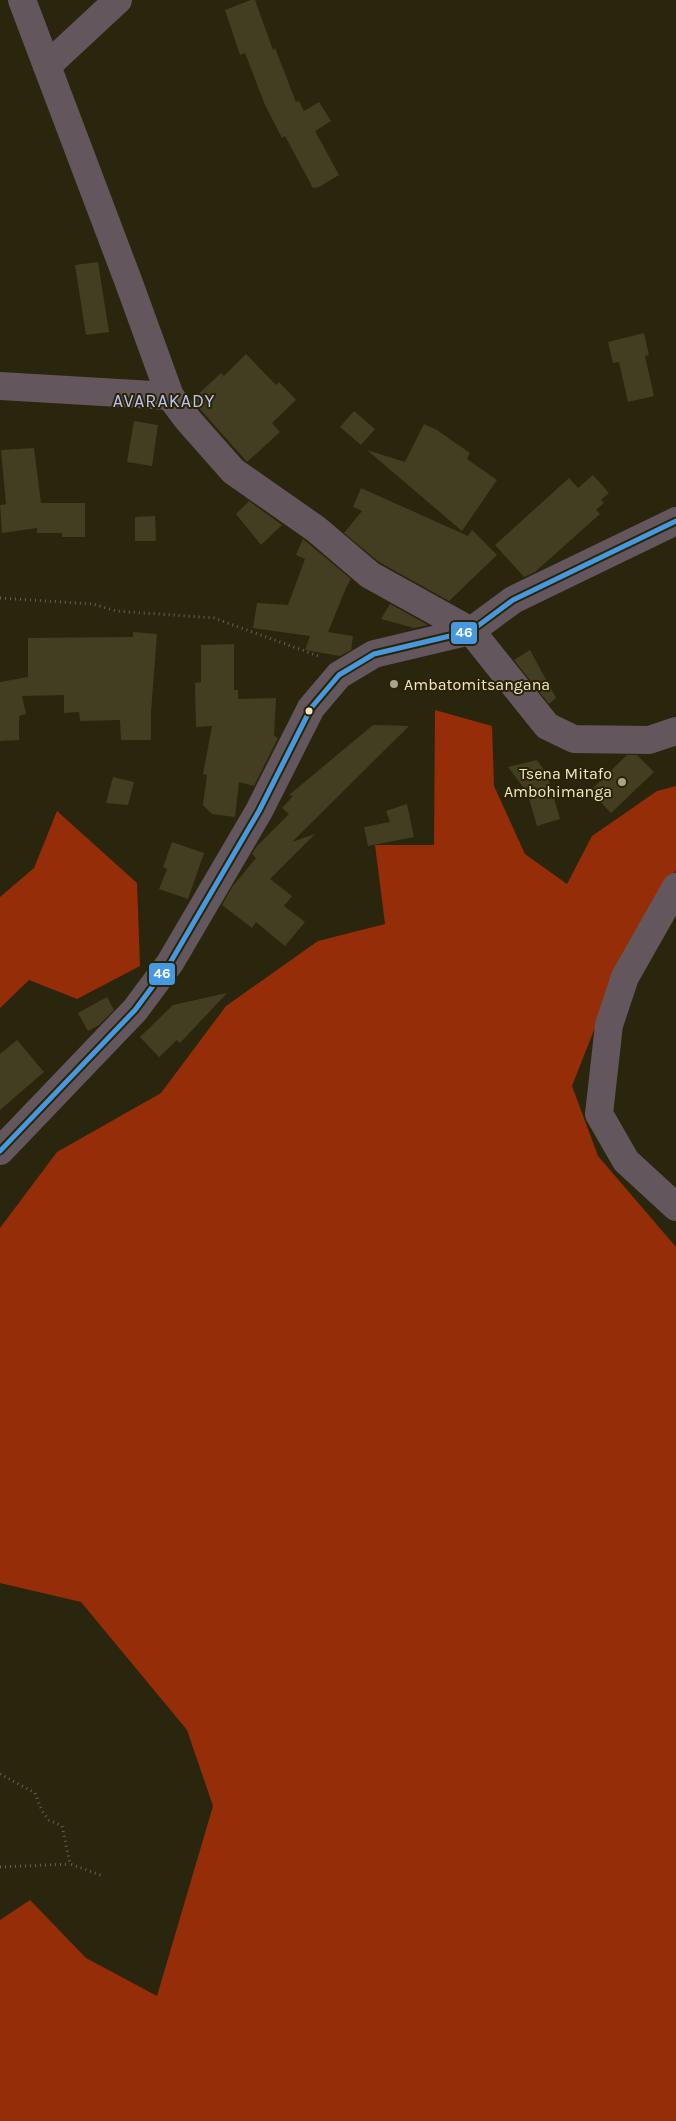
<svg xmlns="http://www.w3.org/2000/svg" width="676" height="2121" viewBox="0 0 676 2121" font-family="Karla,sans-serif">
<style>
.forest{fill:#952d08}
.building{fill:#433e22}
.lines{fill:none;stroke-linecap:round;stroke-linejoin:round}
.path{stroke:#685e5c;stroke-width:3;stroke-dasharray:1 4;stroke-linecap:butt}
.minor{stroke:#63565c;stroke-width:28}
.tertiary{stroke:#63565c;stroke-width:28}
.bus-1-casing{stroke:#2b2302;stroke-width:9}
.bus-1{stroke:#4699e1;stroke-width:5}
.poi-dot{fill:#a9a38c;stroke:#2b2302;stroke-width:2}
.bus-dot{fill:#ede7d0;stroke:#2b2302;stroke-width:2}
.labels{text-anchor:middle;stroke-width:4;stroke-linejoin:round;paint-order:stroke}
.poi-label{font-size:16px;fill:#ede7d0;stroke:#2b2302;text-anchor:start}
.neighbourhood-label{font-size:18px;letter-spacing:1px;fill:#b8c3fb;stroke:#2b2302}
.line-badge{stroke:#2b2302;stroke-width:2}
.badge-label{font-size:14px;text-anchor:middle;font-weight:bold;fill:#fff}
</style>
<rect width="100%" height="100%" fill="#2a250d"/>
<path class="forest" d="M435,710L492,726L494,786L525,854L567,884L592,836L657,791L676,786V870L613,982L572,1086L598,1156L676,1247V2121H0V1920L30,1900L86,1958L157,1996L213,1806L187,1730L81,1602L0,1583V1228L57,1152L161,1093L226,1006L318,941L385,924L375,845H434Z
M57,811L137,883L140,966L77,999L29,980L0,1008V897L34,868Z"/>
<path class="building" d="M251,0H255L273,50L275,48L296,102L299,101L304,111L319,102L331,121L315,131L339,175L319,187L313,188L285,136L282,138L265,105L245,53L240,55L225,10Z
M98,262L109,332L86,335L75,265Z
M644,333L649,355L645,356L654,396L628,402L619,362L613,363L608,342Z
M246,354L276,385L279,382L296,400L272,423L280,432L247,462L192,400L221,373L224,376Z
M354,411L375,429L361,445L340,427Z
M134,421L158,425L152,466L127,462Z
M424,424L437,430L470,453L467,459L497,480L462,531L367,450L405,462Z
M34,448L41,503H85V537H62V533H37V528L2,533L0,505L6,504L1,450Z
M593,475L609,493L601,500L604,503L596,510L600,514L535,572L524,577L495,545L569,478L578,488Z
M361,488L468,536L472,530L497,555L449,601L379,562L344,533L362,511L353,507Z
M249,501L282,525L261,545L236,514Z
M155,516L156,541H135V517Z
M303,539L351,579L346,588L328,632L353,636L351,650L340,656L305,650L310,636L253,628L257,603L288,605L305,559L296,555Z
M390,604L428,625L414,628L381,619Z
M133,632L157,634L151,712V740H121L120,720L80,721L79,712L64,713V695L22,696L26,714L19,716V740L0,741V682L28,677V638L133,637Z
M234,644V690H238V699L276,698L274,736L278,738L254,786L239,782L235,817L212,814L203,805L207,775L203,774L212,726L196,727L195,683L201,682V645Z
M530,650L556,698L549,704L514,660Z
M373,725L409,726L292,842L315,834L270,879L292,896L284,906L305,922L285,946L256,922L252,928L222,905L232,887L256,858L252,854L257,846L289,814L282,808L293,796L289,795Z
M627,755H637L654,772L611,813L590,791Z
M537,760L547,774L560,819L537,826L527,792L508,767Z
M113,777L134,782L128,805L106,803Z
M407,804L414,837L368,846L364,827L390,822L386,811Z
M172,842L204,853L188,899L159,889L167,869L163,867Z
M227,993L180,1043L177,1040L159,1057L140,1037L173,1005Z
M107,997L114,1010L99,1025L88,1031L78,1013Z
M17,1040L44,1072L0,1110V1054Z"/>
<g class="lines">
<path class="path" d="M0,598L93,604L116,611L214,618L321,657
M0,1774L35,1793L42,1811L49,1820L62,1826L70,1864L103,1876
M0,1867L70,1864"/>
<path class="minor" d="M47,66L118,0
M0,386L170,396
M0,1151L135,1010L170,963L259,811L311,708L339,675L374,654L471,631L513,600L676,521"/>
<path class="tertiary" d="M22,0L129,283L170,396L188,420L233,471L316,529L370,575L471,631L547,726L574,739L649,740L676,731
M676,887L625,977L609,1025L599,1114L626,1161L676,1207"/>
<g class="bus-1-casing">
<path id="bus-1" d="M0,1151L135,1010L170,963L259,811L311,708L339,675L374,654L471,631L513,600L676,521"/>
</g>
<use href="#bus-1" class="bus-1"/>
</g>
<g class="poi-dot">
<circle cx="394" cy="684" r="5"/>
<circle cx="622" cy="782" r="5"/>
</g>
<circle class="bus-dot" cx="309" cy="711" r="4.5"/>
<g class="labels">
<g class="poi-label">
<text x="404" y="690">Ambatomitsangana</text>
<text x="612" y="779" text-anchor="end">Tsena Mitafo<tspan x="612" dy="18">Ambohimanga</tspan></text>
</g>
<g class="neighbourhood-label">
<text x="164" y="407">AVARAKADY</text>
</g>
</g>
<g class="line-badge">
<rect x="450" y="621" width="28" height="24" rx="5" fill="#4699e1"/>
<rect x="148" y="962" width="28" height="24" rx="5" fill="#4699e1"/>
</g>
<g class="badge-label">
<text x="464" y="637">46</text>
<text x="162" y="978">46</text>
</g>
</svg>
